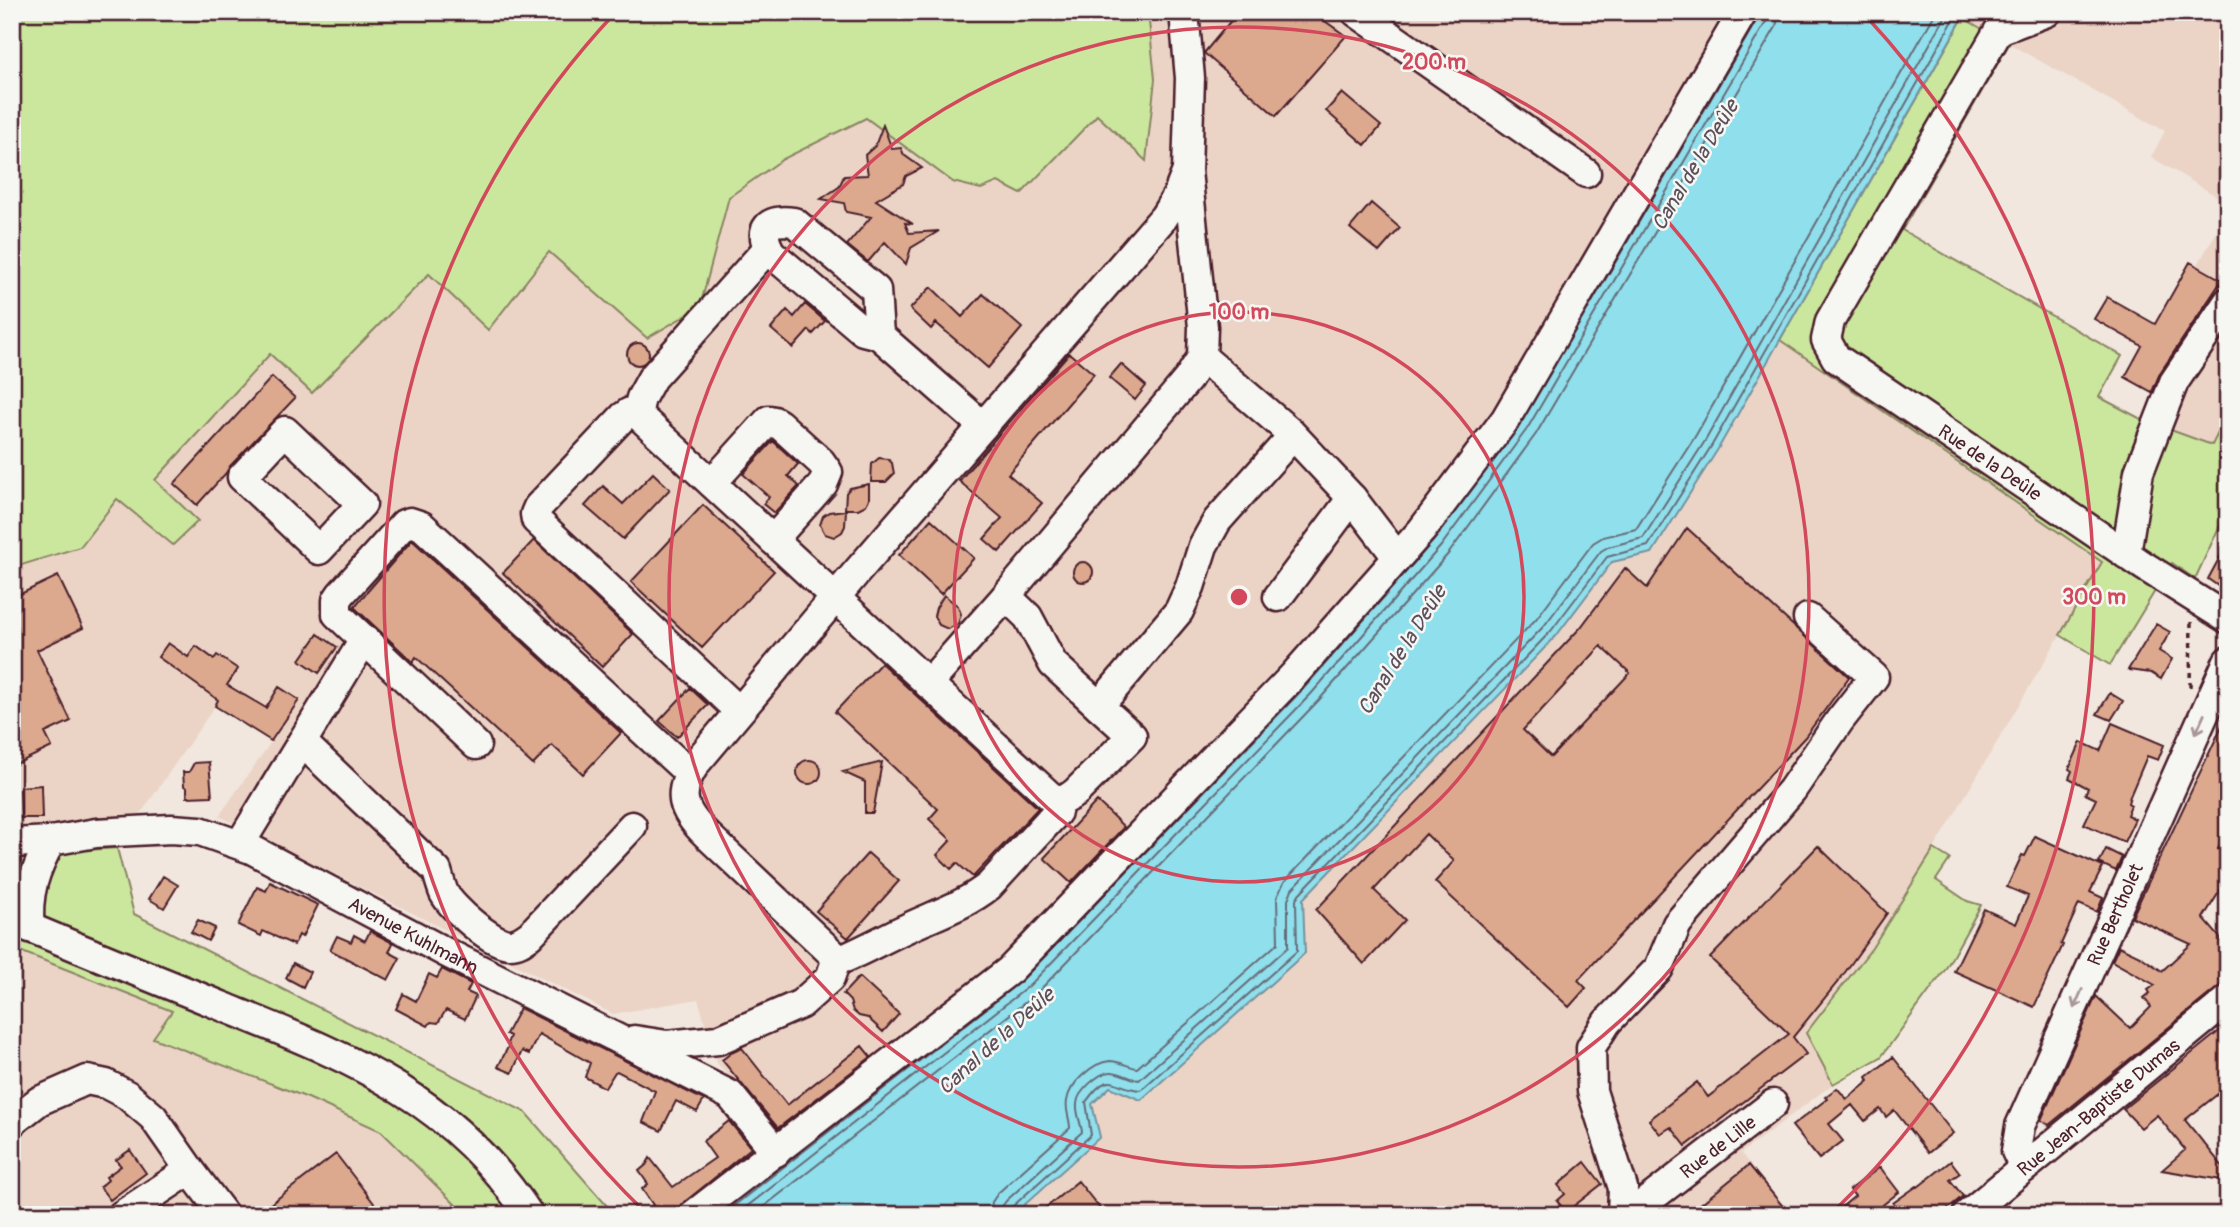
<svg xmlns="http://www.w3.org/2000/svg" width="2240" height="1227" viewBox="0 0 2240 1227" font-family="Pangolin,sans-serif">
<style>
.built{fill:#ebd4c6}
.green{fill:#cbe79e;stroke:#8a8364;stroke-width:2}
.water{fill:#90dfec;stroke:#74929f;stroke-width:2}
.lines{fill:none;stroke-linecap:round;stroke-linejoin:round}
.shore{stroke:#666c78;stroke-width:2}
.building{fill:#dca98f;stroke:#4a1f2b;stroke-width:2;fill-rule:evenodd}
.minor-casing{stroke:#4a1f2b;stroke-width:33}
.path{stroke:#4a1f2b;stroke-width:3.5;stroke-dasharray:5 5;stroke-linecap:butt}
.minor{stroke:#f6f6f2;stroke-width:28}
.oneway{stroke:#a99598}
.ring{fill:none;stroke:#d1495b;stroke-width:3.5}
.labels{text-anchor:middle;stroke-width:5;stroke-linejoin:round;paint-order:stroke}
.street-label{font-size:19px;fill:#4a1f2b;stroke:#f6f6f2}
.water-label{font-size:21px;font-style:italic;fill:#5c4f5b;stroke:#f6f6f2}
.centre{fill:#d1495b;stroke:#f6f6f2;stroke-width:3.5}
.ring-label{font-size:21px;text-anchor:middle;font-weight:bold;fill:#d1495b;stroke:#f6f6f2;stroke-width:5;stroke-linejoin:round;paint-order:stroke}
</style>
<rect width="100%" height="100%" fill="#f1e7de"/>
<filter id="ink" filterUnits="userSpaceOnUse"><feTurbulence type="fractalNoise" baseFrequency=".0143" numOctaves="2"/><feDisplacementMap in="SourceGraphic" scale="14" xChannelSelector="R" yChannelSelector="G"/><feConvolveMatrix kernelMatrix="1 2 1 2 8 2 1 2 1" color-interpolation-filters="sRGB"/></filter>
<g filter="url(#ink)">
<path class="built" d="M1148,12H1727L1611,220L1518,374L1461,461L1389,547L1250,697L1006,953L777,1138L717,1063L698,999L613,1014L219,816L271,742L215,706L117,848L12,855V568L80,547L117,499L173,544L155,480L271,354L312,392L430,274L549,252L700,307L729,197L783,159L866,118L953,182H998L1022,194L1097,115L1155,79Z
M1967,12H2228V203L2151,157L2165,131L1963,18Z
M2228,212V413L2212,445L2143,420L2221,280L2197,266Z
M1780,340L2103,562L1934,849L1872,948L1806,1033L1833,1084L1741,1153L1790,1215H1013L1100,1137L1092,1104L1110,1087L1141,1100L1303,899L1556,636L1612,562L1652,553L1718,449Z
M12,948L173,1011L153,1038L308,1098L381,1131L466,1215H12Z"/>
<path class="green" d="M12,12H1148L1155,79L1146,161L1097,115L1021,194L998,182L981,189L953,182L866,118L783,159L729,197L700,307L647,338L549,252L488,330L429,274L312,393L270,354L155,480L198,521L173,545L117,499L80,547L12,568Z
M1963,18L2009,44L1902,230L2122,356L2099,397L2143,420L2212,445L2228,413V508L2195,579L2172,563L2110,665L2060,635L2102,562L1780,340Z
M117,848L134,914L525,1112L615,1215H466L381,1131L308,1098L153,1038L172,1011L12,948V855Z
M1934,849L1950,859L1936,880L1967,901L1981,905L1945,970L1881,1057L1833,1084L1806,1033L1872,948Z"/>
<path class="water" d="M1754,12H1966L1718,449L1652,553L1612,562L1556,636L1303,899L1305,953L1141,1100L1110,1087L1092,1104L1100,1137L1013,1215H710L1018,974L1429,535Z"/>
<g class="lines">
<path class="shore" d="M1588,309L1758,18L1759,12
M1021,981L1304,688L1440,533
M722,1215L996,1001
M736,1215L1029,986L1311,694L1441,546L1527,429L1766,22L1768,12
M753,1215L1036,994L1318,701L1449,553L1536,434L1776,27L1779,12
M990,1215L992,1202L998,1193L1070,1128C1070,1119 1065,1110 1067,1101C1069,1084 1093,1062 1110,1061C1120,1061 1128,1067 1137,1068L1278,943L1277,897L1284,882L1536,619L1593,543L1603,537L1636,529L1696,435L1936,12
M1000,1215L1001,1208L1006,1201L1082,1132C1081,1123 1076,1113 1077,1104C1077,1092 1100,1071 1112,1072C1122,1073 1130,1079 1139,1080L1288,947V900L1292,889L1544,626L1601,551L1608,547L1643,538L1705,441L1948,12
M1009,1215L1012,1207L1091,1135L1086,1102C1111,1067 1112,1088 1141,1090L1297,951L1296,900L1299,894L1551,631L1607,557L1648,546L1712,445L1958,12"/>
</g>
<path class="building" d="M1238,12H1312L1346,36L1276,116L1204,53Z
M1342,93L1381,126L1365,145L1326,111Z
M883,125L892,149L901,148L904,155L922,168L906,176L903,184L876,200L913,224L905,223L909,233L939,231L911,248L906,264L885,242L868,262L847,245L871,217L846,212L844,203L821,199L839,187L844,176L868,175L865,155L875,146Z
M1371,203L1400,228L1379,252L1350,228Z
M2190,262L2222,280L2160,373L2152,392L2125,377L2142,346L2094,319L2107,297L2155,324Z
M931,287L962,317L983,294L1022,328L988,368L936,323L931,329L910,309Z
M805,304L825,321L813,334L809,330L793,348L771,329L787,310L794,317Z
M627 354a11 11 0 1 1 22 0a11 11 0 1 1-22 0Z
M1069,353L1094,374L1008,474L1042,503L999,552L984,539L1002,518L959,481Z
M1121,364L1146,386L1135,400L1109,378Z
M272,377L295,398L230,466L226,473L197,505L174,484Z
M773,441L798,464L788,476L799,486L774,513L763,504L769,497L743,474Z
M879,458L888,459L892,463L894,474L886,482H871L872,464Z
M653,473L670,489L623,539L585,506L603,486L623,504Z
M869,484V499L866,505L858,509H845L846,493L850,488Z
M703,505L774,571L702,648L631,582Z
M846,510L845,526L842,532L834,537L825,534L820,525L823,516L829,512Z
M931,519L974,558L941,594L899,555Z
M1687,528L1849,677L1805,737L1578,980L1586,988L1569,1007L1435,882L1454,861L1426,834L1374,890L1405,920L1364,964L1316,910L1581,627L1625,568L1647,588ZM1601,646L1630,673L1551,757L1523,730Z
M412,540L621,733L583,774L552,745L533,765L416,657L413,662L354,607Z
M534,540L633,634L602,667L503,573Z
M2228,542V593L2208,579Z
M1073 572a10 10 0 1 1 20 0a10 10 0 1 1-20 0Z
M58,576L83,628L37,650L71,721L45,733L52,747L12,766V598Z
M944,595L958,606L961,614L958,624L948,629L939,625L934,616L936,608Z
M2156,624L2170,632L2159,651L2172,659L2161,679L2151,673L2128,670Z
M318,634L337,647L319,673L300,660Z
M168,643L188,657L196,646L214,659L217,655L238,669L227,685L266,708L279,687L299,700L271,741L215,706L218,700L158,657Z
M881,663L1038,808L973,877L957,863L951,869L937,855L951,840L929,819L938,809L835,712Z
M690,688L708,705L677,737L659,721Z
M2110,693L2123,701L2111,720L2097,714Z
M2228,713V826L2218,849L2224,852L2220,860L2228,864V878L2203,918L2228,947V979L2049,1125L2041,1120L2096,996L2130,1028L2151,1007L2144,998L2150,993L2148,990L2155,985L2112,961L2119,946L2140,956L2162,971L2191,944L2132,917Z
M2112,723L2164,745L2158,760L2147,756L2130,796L2128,803L2131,805L2127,815L2135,819L2124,842L2084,824L2096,799L2085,794L2088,788L2069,778L2072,771L2069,769L2081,742L2100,751Z
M797 772a12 12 0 1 1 24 0a12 12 0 1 1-24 0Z
M209,762L212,796L187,797V788L184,786L183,772H189L194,763Z
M882,762L873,813H865V782L843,772Z
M41,785L42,818H21L20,787Z
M1097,801L1124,827L1071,883L1044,858Z
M2035,836L2103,867L2090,892L2103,898L2097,912L2079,904L2061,944L2063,945L2034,1007L1954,971L1984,909L2016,924L2028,896L2007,887L2022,855L2025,856Z
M1818,846L1887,913L1841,978L1793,1037L1806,1054L1686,1146L1671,1127L1660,1134L1649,1120L1697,1082L1708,1097L1789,1034L1710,958Z
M2106,849L2122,857L2116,871L2099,863Z
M868,853L899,881L848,938L816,911Z
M163,876L178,885L164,908L149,899Z
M270,882L318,905L302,937L299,935L294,945L263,931L261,936L238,925L257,887L266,891Z
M198,920L215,928L208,941L191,932Z
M370,931L393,943L389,952L400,958L388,980L330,950L337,936L351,942L354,935L365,941Z
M293,963L310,972L303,987L286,978Z
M442,969L471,984L467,992L476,996L465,1019L446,1010L438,1023L431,1022L428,1026L396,1009L403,994L416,1001L429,974L437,978Z
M859,977L899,1014L883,1032L868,1018L859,1016L853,1011L850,1001L843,994Z
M520,1008L704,1100L697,1112L676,1101L661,1131L643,1122L655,1091L617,1071L615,1072L605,1088L585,1077L590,1063L539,1034L529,1054L522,1051L512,1073L498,1067L509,1045L507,1044L510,1036L506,1034Z
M2228,1024V1086L2185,1120L2228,1173V1181L2162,1170L2185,1150L2157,1115L2141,1128L2123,1109Z
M862,1046L871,1057L778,1128L722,1060L731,1053L742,1048L787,1105Z
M1893,1057L1953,1133L1928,1153L1894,1110L1886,1117L1880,1109L1865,1121L1852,1105L1829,1124L1843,1141L1819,1159L1792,1126L1827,1099L1825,1097L1837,1088L1847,1099L1869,1081L1867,1077Z
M729,1121L751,1148L669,1215H640L653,1205L642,1189L648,1184L639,1171L646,1165L650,1158L673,1187L715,1158L703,1141Z
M130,1150L146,1173L110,1200L100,1187L108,1180L106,1177L121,1166L116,1160Z
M336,1154L383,1215H256Z
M1951,1161L1960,1173L1950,1180L1963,1196L1940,1215H1902L1893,1203L1917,1186L1918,1187Z
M1585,1162L1602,1184L1566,1212L1557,1201L1565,1194L1558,1185Z
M1749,1165L1790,1215H1687Z
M1880,1167L1899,1192L1870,1215H1832L1855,1196L1850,1190Z
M1078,1181L1105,1215H1037Z"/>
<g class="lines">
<g class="minor-casing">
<g id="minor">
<path d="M1356,12L1586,173"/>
<path id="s1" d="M2047,12L1999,30L1830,321L1826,340L1836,358L2144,566L2228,619"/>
<path d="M879,335L863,331L771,253C757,229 768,218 794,222L876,290L879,335L983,426"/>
<path d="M1202,357L1291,433L1352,498L1397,557"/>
<path d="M637,414L641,398L652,378L768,248"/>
<path d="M285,431L362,504L319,550L242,477Z"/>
<path d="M712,483L769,420L774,421L779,424L821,462L828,472L823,484L773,540"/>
<path d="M2126,554L2139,472L2174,382L2228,302"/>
<path d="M1006,596L1028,617L1053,664L1099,706"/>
<path d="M1278,597L1352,498"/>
<path d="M364,640L302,742L437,871C439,878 441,886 444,893C452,908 492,944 510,944C518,944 523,940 530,935L632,826"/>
<path d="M928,684L1006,596L1188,379L1202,357L1203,327L1187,171L1190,78L1184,12"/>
<path d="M739,711L536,520L535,514L538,507L623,417L630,412L637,414L1051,797C1063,801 1068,799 1077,791L1132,736L1099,706L1179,611L1190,587L1203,546L1217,521L1289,440"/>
<path d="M476,745L337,614V600L341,594L404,524L410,522L422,526L689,773"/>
<path d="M1059,799L1057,812L989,886C964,906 934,915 905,929C885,938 866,949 845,958H837L707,835C682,811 675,794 696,763L855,574L1164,217L1177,196L1187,171"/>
<path id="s2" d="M12,843L51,841L96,833L171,829L200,831L251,849L445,952L730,1095L776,1152"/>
<path d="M240,844L302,742"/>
<path d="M12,920C82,950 153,978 224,1007C349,1058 451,1096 529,1215"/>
<path d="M30,928C26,895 35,869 51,841"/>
<path d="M634,1040L667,1045L718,1040L801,1004L830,978L837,958"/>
<path d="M12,1122L39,1101L87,1080L106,1084L127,1095L153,1117L190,1170L122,1215"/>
<path id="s3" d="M2024,1168L2016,1151L2020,1126L2228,661"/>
<path d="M190,1170L224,1215"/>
<path d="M693,1215L1010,970L1293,676L1422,530L1505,420L1743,12"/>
<path d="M1622,1215L1623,1188L1592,1091L1591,1047L1607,1022L1659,968L1677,924L1792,790L1840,720L1874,677L1808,618"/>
<path id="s4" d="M1629,1215L1773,1104"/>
<path id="s5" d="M1967,1215L2228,1000"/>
</g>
</g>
<path class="path" d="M2190,687L2191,622"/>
<use href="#minor" class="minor"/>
</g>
<defs><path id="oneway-shaft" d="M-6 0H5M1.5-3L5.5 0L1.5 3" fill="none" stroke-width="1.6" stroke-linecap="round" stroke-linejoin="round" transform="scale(1.75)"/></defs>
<g class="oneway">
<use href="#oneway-shaft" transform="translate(2200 724) rotate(114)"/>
<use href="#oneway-shaft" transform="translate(2078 999) rotate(114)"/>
</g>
</g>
<g class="ring">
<circle cx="1239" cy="597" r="285"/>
<circle cx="1239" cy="597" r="570"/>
<path d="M645 1212A855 855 0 0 1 614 14M1864 14A855 855 0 0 1 1833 1212"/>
</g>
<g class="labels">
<g class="street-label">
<text dy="7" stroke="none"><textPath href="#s1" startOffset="614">Rue de la Deûle</textPath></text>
<text dy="7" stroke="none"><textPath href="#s3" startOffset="276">Rue Bertholet</textPath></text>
<text dy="7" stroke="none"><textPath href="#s2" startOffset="427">Avenue Kuhlmann</textPath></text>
<text dy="7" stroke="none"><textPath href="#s5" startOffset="170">Rue Jean-Baptiste Dumas</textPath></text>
<text dy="7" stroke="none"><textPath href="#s4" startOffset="112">Rue de Lille</textPath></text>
</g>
<g class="water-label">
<text transform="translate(1695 165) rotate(-59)" y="7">Canal de la Deûle</text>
<text transform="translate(1402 650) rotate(-58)" y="7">Canal de la Deûle</text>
<text transform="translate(996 1041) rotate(-42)" y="7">Canal de la Deûle</text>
</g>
</g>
<circle cx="1239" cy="597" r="10" class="centre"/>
<g class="ring-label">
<text x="1434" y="69">200 m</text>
<text x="1239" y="319">100 m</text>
<text x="2094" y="604">300 m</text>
</g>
<rect width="2240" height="1227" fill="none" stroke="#f6f6f2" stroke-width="42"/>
<rect x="21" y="21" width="2198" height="1185" fill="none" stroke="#4a1f2b" stroke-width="2.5" filter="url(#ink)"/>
</svg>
